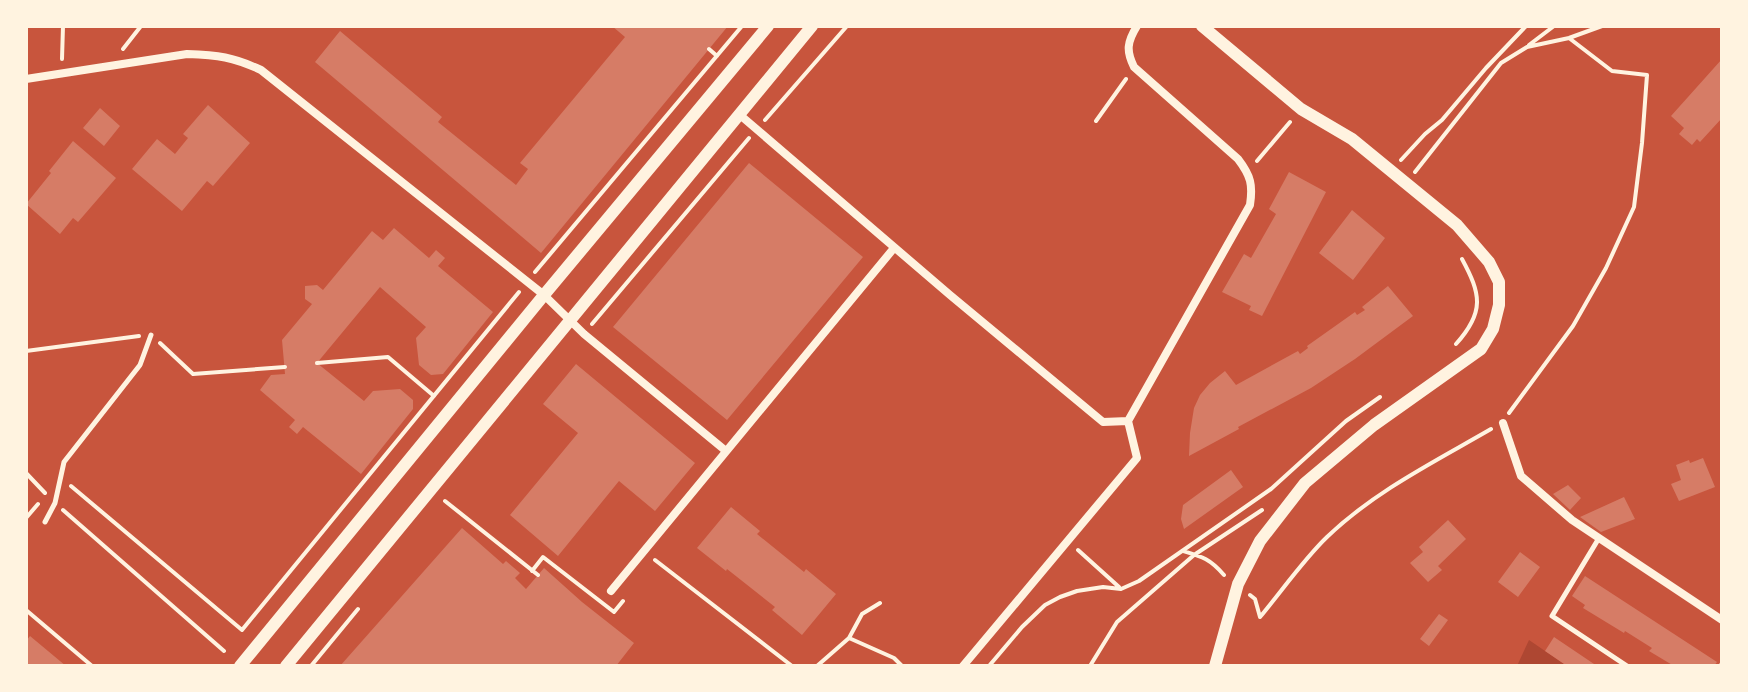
<svg xmlns="http://www.w3.org/2000/svg" width="1748" height="692" viewBox="0 0 1748 692" font-family="'Golos Text',sans-serif">
<style>
.green{fill:#ae4732}
.building{fill:#d67c66}
.lines{fill:none;stroke-linecap:round;stroke-linejoin:round}
.path{stroke:#fff3e0;stroke-width:4}
.service{stroke:#fff3e0;stroke-width:5}
.minor{stroke:#fff3e0;stroke-width:8}
.tertiary{stroke:#fff3e0;stroke-width:12}
</style>
<rect width="100%" height="100%" fill="#c8553d"/>
<path class="green" d="M1529,640L1567,666H1517Z"/>
<path class="building" d="M612,26H728L541,253L315,62L340,31L442,117L438,122L516,185L528,169L520,163L625,37Z
M1722,59V118L1700,142L1697,139L1692,145L1679,134L1684,128L1671,116Z
M208,105L250,143L213,186L207,181L182,211L132,169L157,139L175,154L188,138L183,134Z
M100,108L120,126L104,146L83,128Z
M73,141L116,178L78,222L73,218L60,234L26,204L51,173L49,171Z
M749,163L863,257L727,420L613,327Z
M1289,172L1326,192L1262,316L1249,310L1251,306L1222,292L1244,254L1251,258L1276,214L1269,209Z
M1352,210L1385,238L1353,280L1319,253Z
M394,228L429,258L436,250L445,258L438,266L493,312L443,374L431,375L419,365L416,338L426,327L380,287L317,363L364,401L373,391L400,389L413,400V409L361,474L303,427L297,434L289,427L295,420L260,390L271,375L285,374L282,340L312,304L305,299V286L317,285L323,290L372,231L383,240Z
M1388,286L1413,316L1355,359L1311,388L1238,427L1239,429L1189,456L1190,433L1194,408L1200,395L1210,383L1225,371L1236,385L1298,351L1300,354L1308,348L1307,346L1355,312L1357,315L1365,310L1362,307Z
M576,364L695,463L655,511L619,481L558,556L510,515L578,433L543,404Z
M1703,458L1715,487L1679,501L1671,484L1681,480L1676,465L1689,460L1690,463Z
M1231,470L1243,487L1184,529L1181,519L1183,505Z
M1568,485L1581,498L1570,510L1553,494Z
M1624,497L1635,519L1601,532L1580,517Z
M731,507L760,531L757,534L804,572L806,569L836,594L802,635L772,610L775,607L727,569L726,571L697,548Z
M1448,520L1466,539L1438,566L1442,570L1428,582L1410,563L1423,552L1419,547Z
M462,528L503,564L506,561L520,573L515,578L526,589L544,568L582,602L634,643L616,666H340Z
M1520,552L1540,567L1518,597L1498,582Z
M1585,576L1717,662L1714,666H1674L1649,651L1652,648L1625,631L1624,633L1583,608L1585,605L1572,596Z
M1439,614L1448,620L1429,646L1420,639Z
M30,636L66,666H26V641Z
M1554,637L1597,666H1567L1545,651Z"/>
<g class="lines">
<path class="path" d="M1529,45L1554,26
M123,49L141,26
M709,49L717,56
M62,59L63,26
M765,120L847,26
M1096,121L1126,79
M1401,160L1425,134L1442,120L1486,68L1526,26
M1257,161L1290,122
M1415,172L1501,63L1527,47L1569,38L1602,26
M535,272L742,26
M592,324L749,138
M160,343L193,374L285,367
M1456,344C1485,312 1481,294 1462,259
M26,351L139,336
M317,363L388,357L434,396
M1509,413L1573,326L1606,268L1634,207L1642,143L1647,75L1612,71L1569,38
M26,473L45,493
M71,486L242,630
M445,501L538,575
M63,510L224,651
M26,518L38,504
M1078,550L1119,587
M1183,551C1203,557 1210,559 1224,575
M655,560L792,666
M532,571L543,557L614,612L623,601
M1250,595L1255,599L1260,617C1281,592 1304,559 1327,537C1375,491 1434,462 1491,429
M26,610L92,666
M242,630L519,292
M849,638L894,658L902,666
M311,666L358,609
M817,666L849,638L862,614L880,603
M989,666L1022,627L1045,605L1060,597L1077,591L1103,587L1121,589L1139,581L1271,489L1346,421L1380,397
M1090,666L1117,622L1194,555L1262,510"/>
<path class="service" d="M45,522L55,503L64,462L140,365L151,335
M1599,538L1552,616L1627,666
M1721,666L1722,664"/>
<path class="minor" d="M26,79L187,54C218,55 233,57 261,70L544,295L584,334L726,451
M740,115L950,295L1103,422L1128,421
M1503,423L1521,476L1572,520L1722,620
M611,591L894,248
M963,666L1137,458L1128,421L1250,205C1253,185 1251,176 1238,159L1134,67C1126,51 1127,42 1137,26"/>
<path class="tertiary" d="M1202,26L1301,109L1352,139L1457,225L1489,262L1499,282V305L1493,329L1481,349L1374,425L1305,483L1260,541L1238,584L1215,666
M240,666L544,295L768,26
M286,666L812,26"/>
</g>
<rect width="1748" height="692" fill="none" stroke="#fff3e0" stroke-width="56"/>
</svg>
